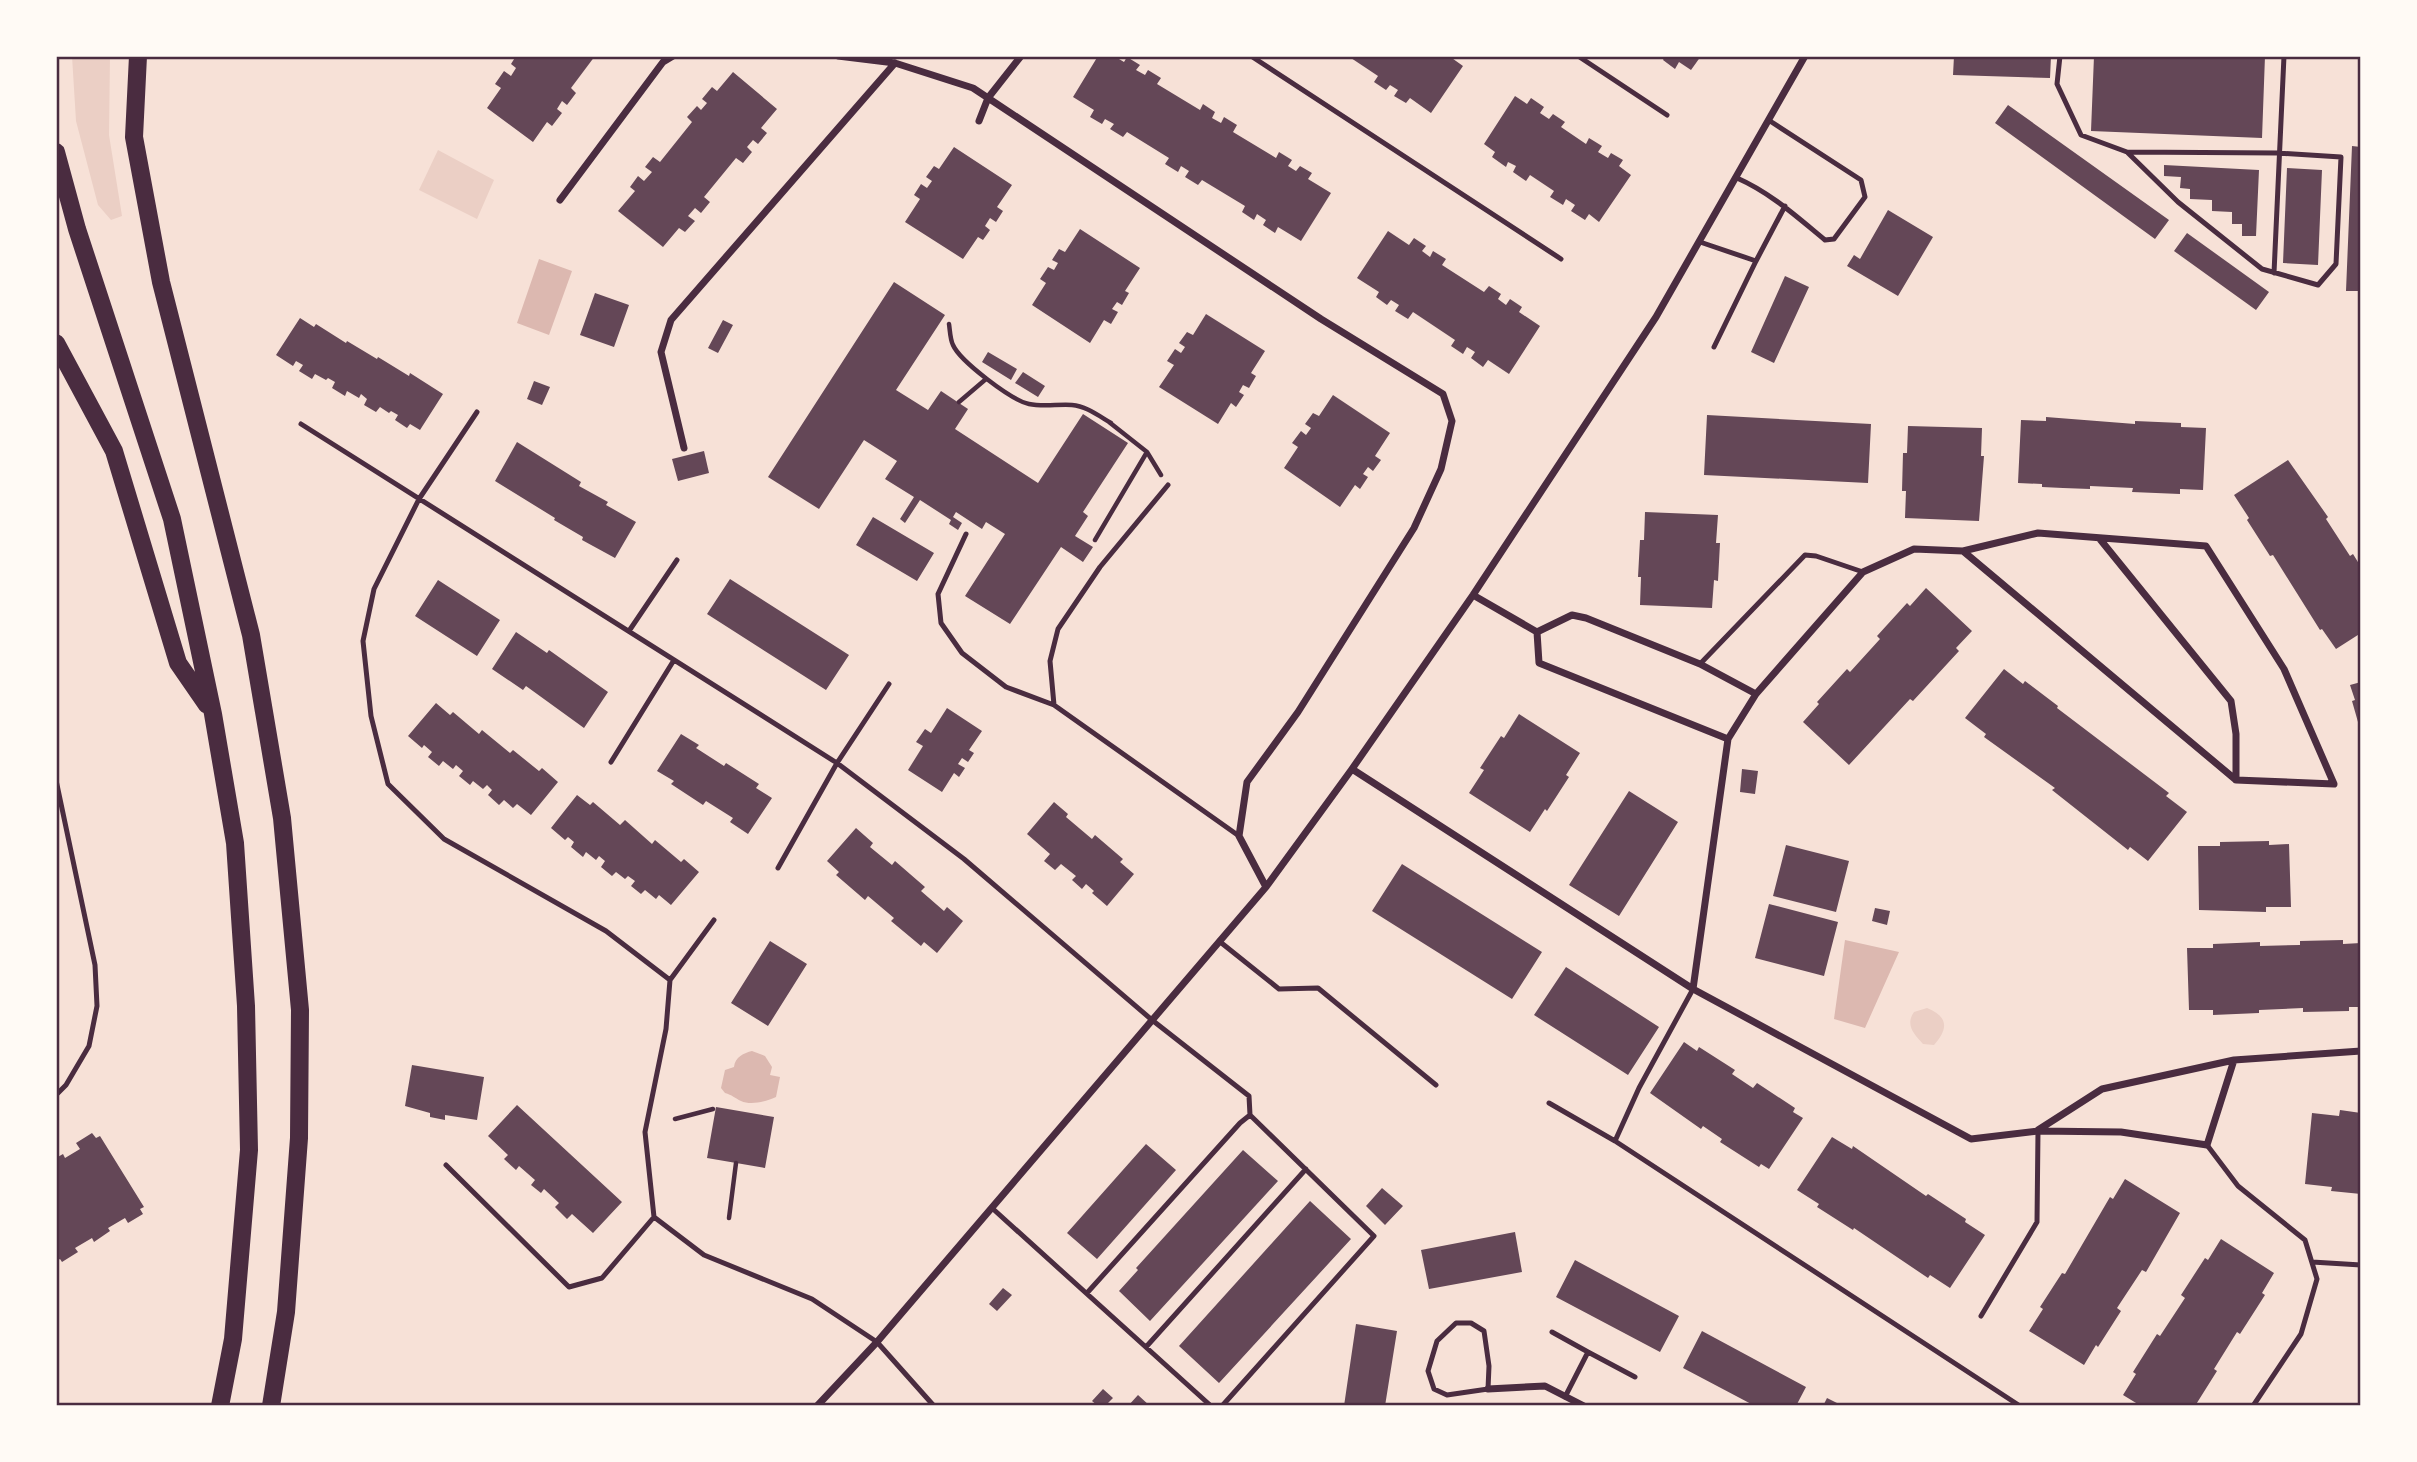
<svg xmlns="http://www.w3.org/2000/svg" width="2417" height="1462" viewBox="0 0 2417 1462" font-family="Lato,sans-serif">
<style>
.green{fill:#ebcfc5}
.water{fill:#dcb8b0}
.building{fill:#644757}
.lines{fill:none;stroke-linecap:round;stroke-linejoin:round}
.path{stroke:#4a2c40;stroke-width:4.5}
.service{stroke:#4a2c40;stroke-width:5}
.minor{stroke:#4a2c40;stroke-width:7}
.primary{stroke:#4a2c40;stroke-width:18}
.neatline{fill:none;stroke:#4a2c40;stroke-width:2.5}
</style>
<rect width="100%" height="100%" fill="#f7e1d7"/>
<path class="green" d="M72,56H110L109,135L122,216L111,220L98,205L76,121Z
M438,150L494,180L477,219L419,190Z
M1927,1008C1949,1017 1948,1029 1934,1045L1923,1044C1914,1034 1905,1025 1914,1012Z"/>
<path class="water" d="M539,259L572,271L549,335L517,323Z
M1845,940L1899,952L1865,1028L1834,1019Z
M752,1051L765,1056L772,1067L770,1075L780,1077L776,1097C768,1101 751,1106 741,1101C735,1098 732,1095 725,1093L721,1088L725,1070L734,1067C735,1057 744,1053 752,1051Z"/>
<path class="building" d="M516,56H595L571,88L576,93L567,105L562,101L557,109L562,113L552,126L547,122L533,142L487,108L501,88L495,84L504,71L511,76L516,68L511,64Z
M1098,56H1114L1124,62L1127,57L1140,65L1136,70L1145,75L1148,70L1161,78L1157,84L1200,110L1203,104L1215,112L1212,118L1221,123L1224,117L1237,125L1233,132L1276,158L1279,152L1292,160L1288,166L1296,171L1300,166L1312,173L1308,179L1331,193L1301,241L1278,227L1275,233L1263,225L1266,220L1257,214L1254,220L1242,212L1245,206L1202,180L1198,185L1185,177L1189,171L1181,166L1178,172L1165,164L1169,158L1127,132L1123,137L1110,129L1114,124L1105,119L1102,124L1090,117L1094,110L1073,97Z
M1348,56H1449L1463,66L1431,113L1410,98L1406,103L1394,96L1398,90L1390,85L1386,90L1374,82L1378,76Z
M1665,56H1701L1691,70L1679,62L1675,69L1663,60Z
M1954,56H2051L2050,78L1953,75Z
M2094,56H2265L2262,138L2091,131Z
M733,72L777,109L761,128L767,133L758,144L753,140L747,147L752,152L743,163L736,158L704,197L710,202L701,213L695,208L688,216L695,221L685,232L679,228L663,247L618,211L635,191L630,187L638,176L644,181L652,172L645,167L653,157L660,162L692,122L687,117L697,106L701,110L707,103L702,99L712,87L717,91Z
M1515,96L1527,104L1531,98L1544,107L1540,113L1549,119L1553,114L1565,122L1561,127L1586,144L1589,138L1602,146L1598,152L1608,158L1611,153L1623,160L1619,166L1631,175L1599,222L1589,214L1585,220L1571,211L1575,205L1566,199L1563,205L1550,197L1554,191L1530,175L1526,181L1513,172L1516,166L1508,162L1506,167L1492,157L1495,152L1484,144Z
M2008,105L2169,220L2155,239L1995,123Z
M2352,146L2361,147V291H2346Z
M954,147L1012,185L997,207L1003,211L996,222L990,218L985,226L990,230L983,240L978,237L963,259L905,222L920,199L914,195L921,184L927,188L932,181L926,177L934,166L939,169Z
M2164,165L2259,170L2256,236H2242V224H2232V212L2212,211V200L2190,199V189L2180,188L2181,177L2164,176Z
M2287,168L2322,170L2318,265L2283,263Z
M1888,210L1933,237L1898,296L1847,266L1854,255L1860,259Z
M1080,229L1140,268L1125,291L1129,293L1122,305L1117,302L1112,309L1118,312L1111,324L1104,320L1090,343L1032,305L1046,283L1040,279L1048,267L1054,270L1058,263L1052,260L1059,249L1065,252Z
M1388,231L1409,245L1414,238L1426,246L1422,251L1430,257L1433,251L1446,259L1442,265L1484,292L1489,286L1501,294L1498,299L1506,305L1510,299L1522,307L1519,312L1540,326L1509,374L1488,360L1483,367L1471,358L1475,352L1467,347L1463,354L1451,346L1455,340L1413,312L1408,319L1395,311L1399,305L1391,300L1387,305L1376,297L1379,292L1357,278Z
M2187,233L2269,292L2256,310L2174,251Z
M1785,276L1809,287L1774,363L1751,352Z
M894,282L945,315L896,390L928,410L941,391L968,409L955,429L1038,483L1083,414L1128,443L1083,512L1088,516L1075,536L1093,547L1083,562L1061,547L1010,624L965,596L1005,534L986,522L982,529L956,512L953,517L962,523L958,530L949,524L951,520L920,500L905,523L900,519L914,497L885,479L897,461L864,440L819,509L768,477Z
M595,293L629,305L614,347L580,335Z
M1206,314L1265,351L1251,373L1256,376L1249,388L1243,385L1239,392L1244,395L1236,407L1231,403L1218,424L1159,387L1174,365L1167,361L1175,349L1181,353L1185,347L1179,343L1187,332L1193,335Z
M300,318L314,327L316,324L346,343L347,341L377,359L378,357L409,376L410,373L443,394L420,430L410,424L407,428L395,420L398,415L391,411L389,413L380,407L376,412L364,405L367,399L361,394L359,398L347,391L345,396L332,388L335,382L328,378L326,380L315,374L312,379L299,371L303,365L296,361L293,366L276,355Z
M723,320L733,325L718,353L708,348Z
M988,352L1017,369L1011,380L982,362Z
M1023,372L1045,386L1038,397L1015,383Z
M534,381L550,387L542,405L527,399Z
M1333,395L1390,433L1375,456L1381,460L1373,471L1368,467L1363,474L1368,477L1360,489L1355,485L1340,507L1284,468L1298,447L1292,443L1301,431L1306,435L1311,428L1305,424L1313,413L1319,416Z
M1707,415L1871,424L1868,483L1704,475Z
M2046,417L2135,424V421L2181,423V427L2206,428L2203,490L2180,489V494L2132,492L2133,488L2090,486V489L2063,488L2042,487V484L2018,483L2021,420L2046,421Z
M1908,426L1982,428L1981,456H1984L1979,521L1905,518L1906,491H1902L1903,453H1907Z
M517,442L581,482L579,486L608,502L606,505L636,522L615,558L582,540L583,537L554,520L555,518L495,481Z
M704,451L709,473L678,481L672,459Z
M2288,460L2328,517L2326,519L2350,556L2353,554L2361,567V633L2336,649L2322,629L2320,630L2273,555L2270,556L2247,520L2249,518L2234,495Z
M1645,512L1718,515L1716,543H1720L1718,581L1714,580L1712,608L1640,605L1641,577H1638L1640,540H1644Z
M873,517L934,553L917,581L856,545Z
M730,579L849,655L826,690L707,614Z
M438,580L500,620L477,656L415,616Z
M1926,588L1972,631L1956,648L1959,651L1913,701L1910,699L1849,765L1803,722L1819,704L1817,702L1847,669L1850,672L1880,639L1877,636L1907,603L1910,606Z
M516,632L547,653L549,650L608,692L584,728L526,686L523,690L492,669Z
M2004,669L2023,684L2025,681L2058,706L2057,708L2169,793L2166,796L2187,812L2148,861L2130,847L2128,850L2052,790L2055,788L1984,737L1986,734L1965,718Z
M2361,682V729H2360L2352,701L2355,700L2350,685Z
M436,703L450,715L453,712L479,734L482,730L510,753L513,750L539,771L542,768L558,782L531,815L517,804L513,808L504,800L499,805L488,795L492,790L487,785L483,789L473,781L470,785L459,776L463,771L456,765L453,769L443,761L439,766L428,757L432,752L424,745L422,748L408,736Z
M947,708L982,731L969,750L974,753L968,762L962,758L958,764L965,768L959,777L954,773L942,792L908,770L923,746L916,742L925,729L931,733Z
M1519,714L1580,753L1566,775L1569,777L1547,811L1545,809L1530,832L1469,793L1484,770L1480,768L1501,736L1504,738Z
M681,734L699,745L696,748L724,766L726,763L759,784L756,788L772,798L748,834L730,822L733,818L706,801L703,805L671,784L674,781L657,771Z
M1742,769L1758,771L1755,794L1740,792Z
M1629,791L1678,822L1619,916L1569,885Z
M577,795L590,805L593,802L620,825L625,820L652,844L655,840L681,862L684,859L699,872L671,905L659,895L656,899L645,890L641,894L631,886L635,881L628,876L625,879L616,872L612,876L601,867L605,861L599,856L596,860L586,852L583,857L571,847L574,842L568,837L565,840L551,828Z
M1054,802L1068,814L1066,817L1092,839L1095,835L1123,859L1120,862L1134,874L1107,906L1092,893L1094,891L1086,884L1082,889L1072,880L1076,876L1061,864L1055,870L1044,861L1050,854L1027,834Z
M856,828L873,843L870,847L892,865L895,861L925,887L921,891L944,911L947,907L963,921L937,953L924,942L921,946L891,921L894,918L868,896L865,900L836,875L839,872L827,861Z
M2269,841V845L2289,844L2291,907H2266V912L2199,910L2198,846H2220V842Z
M1786,845L1849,861L1836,912L1773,896Z
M1402,864L1542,952L1512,999L1372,911Z
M1769,904L1838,922L1824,976L1755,958Z
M1875,908L1890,911L1887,925L1872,921Z
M2343,940V944L2361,943V1007H2349V1011L2303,1012V1008L2259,1010V1013L2213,1015V1010H2189L2187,948H2213V944L2260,942V946L2300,945V941Z
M770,941L807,964L768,1026L731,1003Z
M1566,967L1659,1027L1628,1075L1534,1015Z
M1684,1042L1697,1051L1699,1047L1735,1070L1732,1074L1753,1088L1757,1083L1795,1108L1793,1112L1803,1118L1769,1169L1761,1164L1759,1167L1720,1142L1722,1139L1703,1126L1701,1129L1650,1093Z
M412,1065L484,1077L477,1120L445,1115V1120L430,1117V1113L405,1106Z
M517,1105L622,1202L593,1233L572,1214L567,1219L555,1207L559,1203L544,1189L541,1193L531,1185L535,1180L519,1166L516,1170L504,1159L508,1155L488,1136Z
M716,1107L774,1117L765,1168L707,1158Z
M2340,1110L2361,1113V1194L2331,1191L2332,1187L2305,1184L2312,1113L2339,1116Z
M92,1133L96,1138L100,1136L144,1207L140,1209L143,1214L128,1223L125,1218L108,1228L110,1231L94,1242L92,1238L75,1248L78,1252L62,1262L60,1259L56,1261V1158L63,1154L65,1158L80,1149L76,1143Z
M1832,1137L1852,1149L1853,1146L1926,1196L1928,1194L1966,1219L1965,1222L1985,1235L1950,1288L1930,1275L1928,1278L1854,1228L1853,1230L1817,1207L1819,1204L1797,1190Z
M1146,1144L1176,1170L1097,1259L1067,1233Z
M1243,1150L1278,1181L1150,1321L1119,1291L1138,1270L1136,1268Z
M2125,1179L2180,1213L2146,1272L2142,1270L2117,1308L2121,1311L2098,1347L2096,1345L2084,1365L2029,1331L2043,1309L2040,1307L2062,1273L2065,1274L2110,1197L2113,1199Z
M1382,1188L1403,1206L1385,1225L1366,1206Z
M1310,1201L1351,1239L1219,1383L1179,1346Z
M1515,1232L1522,1272L1429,1289L1421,1250Z
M2221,1239L2274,1273L2262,1293L2265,1295L2240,1334L2237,1332L2214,1369L2217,1371L2195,1406H2141L2123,1395L2136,1374L2133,1372L2157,1334L2160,1336L2185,1298L2181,1295L2205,1258L2208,1260Z
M1575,1260L1679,1316L1660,1352L1556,1297Z
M1003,1288L1012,1295L997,1311L989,1304Z
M1356,1324L1397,1331L1385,1406H1344Z
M1702,1331L1806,1387L1796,1406H1755L1683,1368Z
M1103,1389L1113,1398L1105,1406H1098L1092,1401Z
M1138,1395L1150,1406H1128Z
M1827,1398L1843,1406H1823Z"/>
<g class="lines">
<path class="path" d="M949,324C950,330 950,339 953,345C960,361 1011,400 1029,404C1043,407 1058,404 1072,405C1086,406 1099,416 1111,423
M959,402L986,379
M1147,452L1161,475
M1095,540L1147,452L1109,422
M675,1119L713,1109
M729,1218L736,1163"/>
<path class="service" d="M1251,56L1561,259
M1578,56L1667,115
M2060,56L2057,84L2081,135L2127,152L2178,202L2262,269L2318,285L2336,264L2341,157L2278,153L2127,152
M1737,178C1771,193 1797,217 1825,240L1834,239L1865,197L1861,180L1770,121
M1700,242L1756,261L1785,206
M2274,273L2284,56
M1714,347L1756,261
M477,412L419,499L374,589L363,641L371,716L388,784L444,839L606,931L670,980L666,1029L645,1132L654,1217L704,1255L812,1299L877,1342L934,1406
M301,424L837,763L964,859L1152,1020L1249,1096L1250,1115L1374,1236L1222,1406
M1168,485L1100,567L1058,629L1050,661L1054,705L1239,836
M966,534L938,594L941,623L962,653L1006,687L1054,705
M629,631L677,560
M1700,664L1805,555L1816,556L1863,572
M611,762L674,660
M56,780L95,965L97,1006L89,1046L66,1085L56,1095
M778,868L837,763L889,684
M1219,941L1279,989L1318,988L1436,1085
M670,980L714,920
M1549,1103L1615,1141L2020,1406
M1615,1141L1639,1088L1693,989
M2207,1145L2238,1186L2305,1240L2317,1279L2301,1334L2253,1406
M446,1165L569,1287L602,1278L654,1217
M992,1208L1211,1406
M2312,1262L2361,1265
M1087,1293L1240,1123L1250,1115
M1981,1316L2037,1222L2038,1131
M1456,1323H1471L1484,1331L1489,1366L1488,1389L1447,1395L1434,1389L1428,1371L1437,1341Z
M1552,1332L1588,1352L1565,1397
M1146,1347L1306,1169
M1588,1352L1635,1377"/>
<path class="minor" d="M838,56L895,63L973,88L1321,319L1443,394L1452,421L1441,469L1414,528L1298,712L1247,782L1239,836L1266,887
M979,121L988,98L1021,56
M560,200L663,62L673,56
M684,448L661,352L671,320L895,63
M2099,538L2231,701L2236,734V780
M1473,595L1537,632
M1728,739L1539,663L1537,632L1572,615L1586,618L1700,664L1756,694
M1352,769L1693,989L1971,1139L2038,1131L2121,1132L2207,1145L2234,1060
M1693,989L1728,739L1756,694L1863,572L1914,549L1963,551L2236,780L2334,784L2284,669L2206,546L2038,533L1963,551
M2038,1130L2102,1089L2234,1060L2361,1051
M1488,1389L1545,1386L1584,1406
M817,1406L877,1342L1266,887L1352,769L1473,595L1656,317L1805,56"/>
<path class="primary" d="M138,56L134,137L161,282L251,635L282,818L300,1010L299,1138L286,1312L271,1406
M56,152L77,229L172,519L213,714L235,843L246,1006L249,1150L233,1339L220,1406
M56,343L114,451L178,663L207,705"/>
</g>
<rect width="2417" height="1462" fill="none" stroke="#fffaf5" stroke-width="116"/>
<rect x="58" y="58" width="2301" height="1346" class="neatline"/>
</svg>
